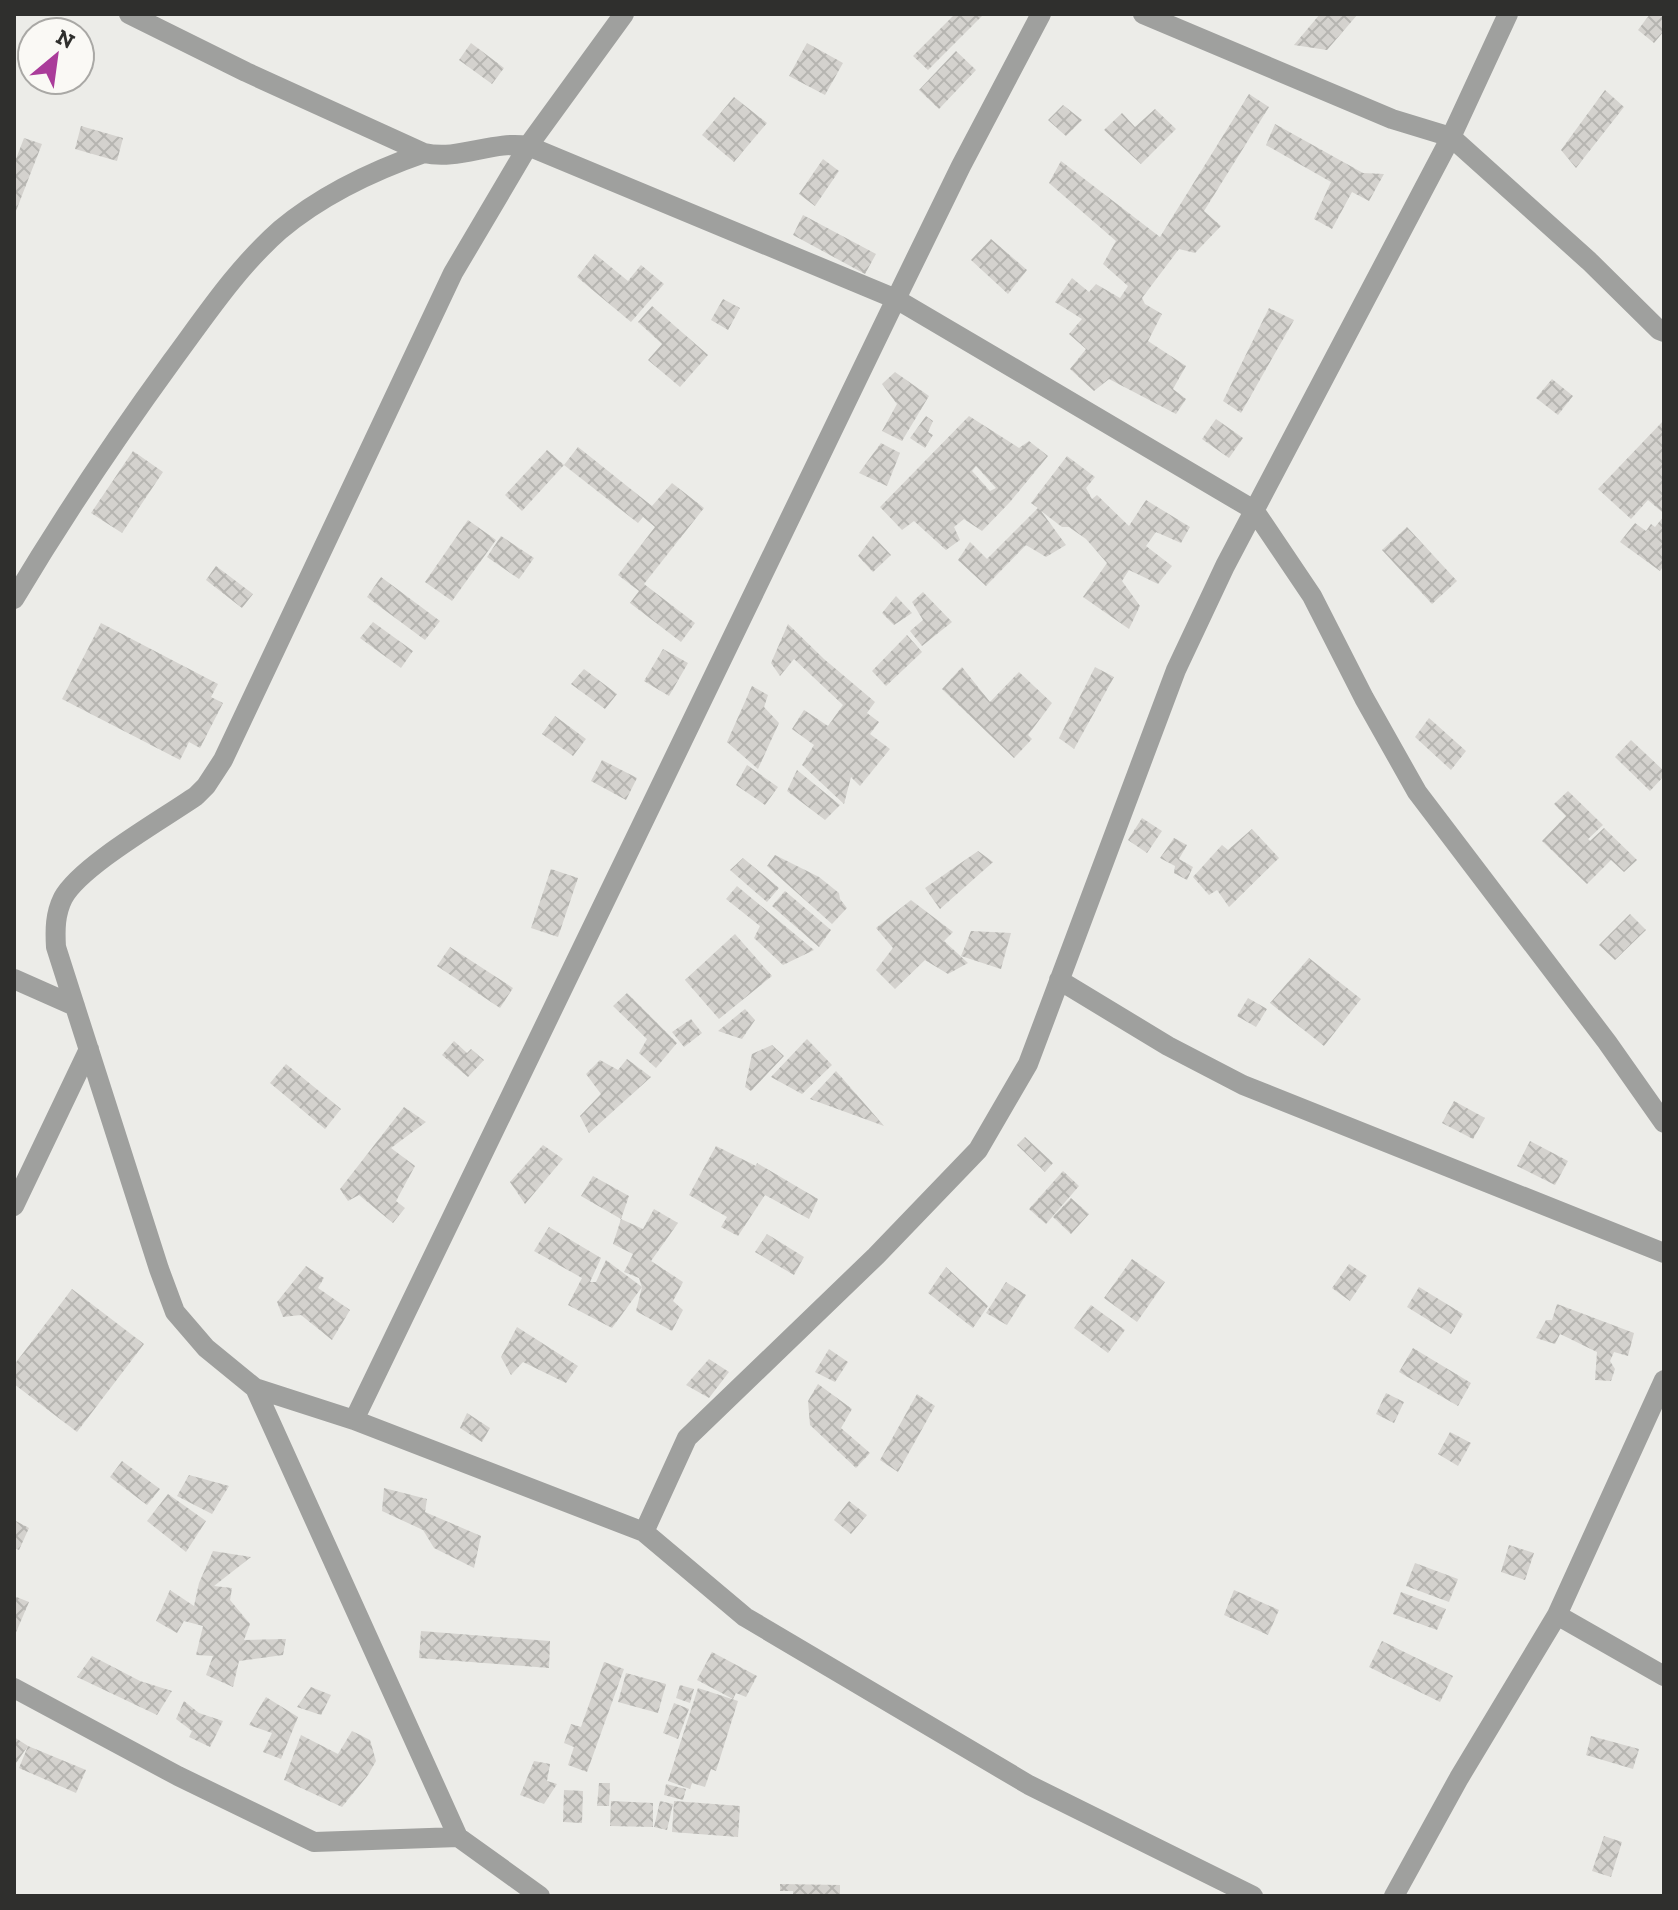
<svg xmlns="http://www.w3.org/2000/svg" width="1678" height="1910" viewBox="0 0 1678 1910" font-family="'Zilla Slab',serif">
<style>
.building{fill:url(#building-cross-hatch);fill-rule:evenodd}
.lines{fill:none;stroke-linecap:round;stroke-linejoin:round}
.minor{stroke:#9fa09e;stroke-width:20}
</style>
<defs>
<pattern id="building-cross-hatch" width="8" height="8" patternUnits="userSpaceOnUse" patternTransform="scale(2)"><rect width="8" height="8" fill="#d4d2ce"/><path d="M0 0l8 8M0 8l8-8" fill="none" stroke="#b6b5b1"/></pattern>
</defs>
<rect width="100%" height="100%" fill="#ecece8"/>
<path class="building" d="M955,14H984L928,70L913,56Z
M1320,14H1358L1327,50L1294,45Z
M1650,14H1664V31L1654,43L1638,30Z
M471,43L504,68L492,84L459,60Z
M807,43L843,63L825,95L789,76Z
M956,51L976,70L939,109L919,90Z
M1605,90L1624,107L1576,168L1561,150Z
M1249,94L1269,107L1204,211L1221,226L1195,253L1179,249L1142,298L1145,304L1162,314L1148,341L1186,366L1173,389L1186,399L1176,414L1109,379L1094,391L1070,369L1086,349L1069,334L1082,319L1055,302L1072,278L1089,292L1096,284L1120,298L1128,286L1103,264L1116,241L1049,183L1061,161L1160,237Z
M734,97L767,123L734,162L702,135Z
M1063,105L1082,120L1066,136L1048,120Z
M1155,109L1176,129L1141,164L1104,130L1122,113L1135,127Z
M1275,124L1363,173L1384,174L1369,201L1352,192L1332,229L1314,219L1331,182L1266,145Z
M81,126L123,138L117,161L75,149Z
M24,138L42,144L14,216V164Z
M823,159L839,171L815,206L799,194Z
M803,215L876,254L865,274L793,235Z
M991,239L1027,270L1008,294L971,260Z
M595,254L628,281L641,265L664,284L631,322L577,277Z
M723,299L740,308L728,330L711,320Z
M652,306L708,355L680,387L648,360L662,344L638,322Z
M1269,308L1294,320L1241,413L1223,401Z
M895,372L929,396L902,441L882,431L897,404L882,384Z
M1552,379L1573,396L1558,415L1536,398Z
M926,416L933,421L928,432L933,435L925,448L910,438Z
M969,416L1019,448L1029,441L1048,456L1010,502L982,531L964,519L954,527L960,540L946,550L914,521L902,530L880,507ZM976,466L996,488L990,491L972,471Z
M1216,419L1243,438L1229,458L1202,439Z
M1664,420V509L1662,512L1648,500L1631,519L1598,489Z
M881,443L900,453L887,486L859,473Z
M578,447L652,506L672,483L704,508L644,584L695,623L681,642L630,603L639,591L618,575L655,527L643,517L638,523L564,465Z
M547,450L564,465L522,511L505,495Z
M133,451L163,472L122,533L91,513Z
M1067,456L1095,477L1086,488L1092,499L1097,495L1129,526L1146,500L1190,527L1181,543L1156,532L1146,546L1172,566L1158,584L1129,570L1122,581L1140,606L1129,629L1083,597L1107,563L1086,539L1069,527H1062L1041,511L1066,545L1046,557L1026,545L986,586L958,560L970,542L987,559L1038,508L1031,503Z
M1664,516V565L1660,571L1620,542L1635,523L1646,531L1651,524L1655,527Z
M468,520L496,540L452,601L425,582Z
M1407,527L1457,581L1432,604L1382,550Z
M501,536L534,558L519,579L487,557Z
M873,536L891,555L873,572L858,556Z
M216,566L253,594L242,608L206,580Z
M381,577L440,621L425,640L367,597Z
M923,592L952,622L922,646L910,631L923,620L912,602Z
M896,596L912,613L894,625L882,613Z
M373,622L413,651L401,668L360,638Z
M101,623L218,684L211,697L223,703L200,748L189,742L180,760L62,699Z
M788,624L824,659L875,702L867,713L879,722L870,734L890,749L860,786L851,777L844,804L802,765L814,745L792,729L804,710L828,726L843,705L794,659L780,676L771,663Z
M907,635L922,652L886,686L872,671Z
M663,649L688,663L669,696L644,681Z
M962,667L990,702L1019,672L1052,703L1028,735L1032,739L1014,758L942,689Z
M1095,667L1114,677L1074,749L1059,738Z
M584,669L617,694L605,709L571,684Z
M752,686L768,695L764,707L779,723L758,769L727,742Z
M555,716L586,739L573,756L542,734Z
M1429,718L1466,751L1451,770L1415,737Z
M1631,740L1664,771V776L1650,791L1615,757Z
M602,760L637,778L626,800L591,781Z
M747,765L778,787L765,805L736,785Z
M797,770L840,805L825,820L787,791Z
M1568,791L1603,825L1588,839L1590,841L1604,828L1637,860L1624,872L1611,860L1587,884L1542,841L1566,816L1554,804Z
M1142,818L1162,831L1147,853L1128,840Z
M1252,829L1279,858L1229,907L1217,890L1209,895L1193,877L1222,845L1228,850Z
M1174,838L1187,845L1179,859L1193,867L1187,880L1174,873L1175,866L1160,858Z
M978,851L993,862L940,909L925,888Z
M775,855L819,877L839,893L840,899L847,908L832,924L767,866Z
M743,858L779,888L767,902L730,870Z
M551,869L578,878L558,937L531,928Z
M737,886L814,950L783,965L754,938L760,926L726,899Z
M785,891L831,930L819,947L772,906Z
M911,900L953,932L944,941L968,963L948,974L925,960L895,989L876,970L893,948L876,928Z
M1630,914L1646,930L1615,960L1599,945Z
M971,931L1011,933L1001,969L961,956Z
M735,934L772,976L719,1019L685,980Z
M450,947L513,988L500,1008L437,966Z
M1309,958L1361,999L1324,1046L1270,1003Z
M627,993L677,1043L656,1068L639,1053L647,1039L613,1006Z
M1248,998L1267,1009L1256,1027L1237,1016Z
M745,1009L755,1020L742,1039L718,1031Z
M691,1019L702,1033L684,1047L672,1032Z
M807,1039L832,1065L802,1094L771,1077Z
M454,1041L467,1053L471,1049L484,1060L468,1077L442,1055Z
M772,1045L784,1056L751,1091L745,1087L752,1054Z
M627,1059L651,1077L589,1133L580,1116L601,1094L586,1074L600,1060L618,1070Z
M286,1064L341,1109L325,1129L270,1083Z
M836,1071L884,1126L810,1099Z
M1454,1101L1485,1118L1473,1139L1442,1123Z
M404,1107L426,1122L391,1148L415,1166L396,1201L405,1208L393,1223L359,1195L348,1201L340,1189Z
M1025,1137L1053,1163L1045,1172L1017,1145Z
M1530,1141L1568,1161L1555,1185L1517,1166Z
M543,1145L563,1159L525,1204L510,1182Z
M716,1146L756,1166L757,1163L818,1199L809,1219L765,1195L738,1236L721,1227L727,1217L689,1195Z
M1063,1171L1079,1186L1046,1224L1029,1209Z
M593,1176L629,1196L621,1219L581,1196Z
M1071,1198L1089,1214L1071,1234L1053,1217Z
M654,1209L678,1223L651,1261L683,1282L673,1301L683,1310L672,1331L636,1311L642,1287L639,1278L624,1272L633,1254L613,1244L621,1219L643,1229Z
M549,1227L601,1258L590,1282H596L606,1260L642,1287L612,1328L568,1305L582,1278L534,1251Z
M767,1234L804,1257L794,1275L755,1252Z
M1132,1259L1165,1282L1137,1322L1104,1298Z
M1349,1264L1367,1276L1350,1301L1332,1288Z
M306,1266L324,1278L318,1288L350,1310L332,1340L301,1315L283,1317L277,1302Z
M946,1267L988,1306L973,1328L928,1293Z
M1006,1282L1026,1295L1007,1325L986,1313Z
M1419,1287L1463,1314L1451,1334L1407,1307Z
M72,1289L144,1344L77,1432L14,1384V1365Z
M1557,1304L1634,1333L1628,1356L1614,1352L1610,1361L1615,1369L1611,1381L1595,1380L1597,1352L1560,1334L1555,1344L1536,1338L1546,1320H1552Z
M1091,1305L1125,1330L1108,1353L1074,1328Z
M517,1327L578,1366L566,1383L523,1362L511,1375L501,1357Z
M1413,1348L1471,1383L1458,1406L1399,1372Z
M829,1349L848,1362L835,1382L815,1372Z
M709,1359L729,1372L709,1398L686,1385Z
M818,1384L852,1409L841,1428L870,1453L856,1468L810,1425L808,1401Z
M1386,1393L1404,1402L1394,1423L1376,1414Z
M917,1394L935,1406L898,1472L880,1460Z
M467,1413L490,1428L482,1442L460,1428Z
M1450,1432L1471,1443L1458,1466L1438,1454Z
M122,1461L160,1489L147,1505L110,1477Z
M189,1475L229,1486L212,1514L177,1496Z
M384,1488L427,1499L425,1512L481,1536L474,1568L434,1548L423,1530L382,1511Z
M168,1494L206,1521L186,1552L147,1521Z
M849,1501L867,1515L851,1534L834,1520Z
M14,1520L29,1528L19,1550L14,1548Z
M1509,1545L1534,1553L1525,1580L1501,1572Z
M213,1551L251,1557L214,1586L232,1588L230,1600L250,1624L244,1640L286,1639L283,1655L239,1661L233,1687L206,1675L213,1656L196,1655L203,1626L184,1621L177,1633L156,1621L170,1590L194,1606L199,1583Z
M1415,1563L1458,1579L1449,1602L1406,1586Z
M1234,1590L1279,1610L1268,1635L1224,1615Z
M1401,1592L1446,1609L1437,1630L1393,1614Z
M14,1596L29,1602L14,1637Z
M421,1631L550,1641L549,1668L419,1658Z
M1382,1641L1453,1676L1440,1702L1369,1667Z
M712,1652L757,1676L746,1697L736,1693L733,1699L697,1680Z
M92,1656L140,1681L172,1691L157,1715L77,1677Z
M604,1662L624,1669L587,1772L568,1765L574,1747L564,1743L571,1724L581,1727Z
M626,1673L666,1684L658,1713L618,1702Z
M680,1685L694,1689L690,1703L676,1698Z
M311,1687L331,1695L321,1715L297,1707Z
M698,1688L738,1701L716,1771L711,1769L705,1787L692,1783L690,1789L668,1781Z
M266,1697L298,1717L281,1759L263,1752L272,1733L249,1725Z
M184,1701L199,1713L223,1721L210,1747L189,1737L192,1731L176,1719Z
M674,1703L689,1709L678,1739L663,1733Z
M352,1731L370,1740L376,1761L368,1775L342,1807L284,1780L301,1735L338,1754Z
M1591,1736L1639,1749L1633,1769L1586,1755Z
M14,1737L28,1746L14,1766Z
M28,1746L86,1770L76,1793L19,1768Z
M534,1761L550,1764L547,1781L557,1784L544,1804L520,1795Z
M599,1783H610L609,1806H597Z
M666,1784L686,1789L683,1800L664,1795Z
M564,1790L583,1791L582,1823L563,1822Z
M611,1801L653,1803V1827L610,1826Z
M660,1801L673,1804L667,1830L654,1827Z
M674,1801L740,1806L738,1837L672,1832Z
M1604,1836L1622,1842L1611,1877L1592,1871Z
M780,1884L840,1885V1896H793V1891H780Z"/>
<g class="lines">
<path class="minor" d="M129,14L246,72L424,153C459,161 493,140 528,146L896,299L1254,510L1312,596L1364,698L1417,792L1607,1042L1664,1123
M624,14L528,146L453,273L223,760L206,786L196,796C163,819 80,866 63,898C55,914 55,930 56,947L159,1269L175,1312L206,1348L255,1388L354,1420L644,1532L745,1617L1029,1785L1253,1896
M1143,14L1392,119L1451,137L1589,261L1659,330L1664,332
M14,599C63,517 116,438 172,361C206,315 237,268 280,230C323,194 372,171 424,153
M14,979L75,1006
M1059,980L1168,1046L1243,1085L1664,1253
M14,1206L89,1049
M255,1388L458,1837L540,1896
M354,1420L896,299L961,166L1041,14
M644,1532L687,1438L876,1256L978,1150L1028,1064L1176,670L1225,566L1451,137L1508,14
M1557,1615L1664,1676
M14,1688L178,1776L314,1842L458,1837
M1394,1896L1459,1778L1557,1615L1664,1380"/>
</g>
<rect width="1678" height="1910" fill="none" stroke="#2f2f2d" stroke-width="32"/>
<g transform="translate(56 56) rotate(29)"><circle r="38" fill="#faf9f5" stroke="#a9a8a5" stroke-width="2"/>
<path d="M0-6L14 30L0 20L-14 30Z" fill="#aa3c9a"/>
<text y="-12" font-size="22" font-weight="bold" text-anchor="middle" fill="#2f2f2d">N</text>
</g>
</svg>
